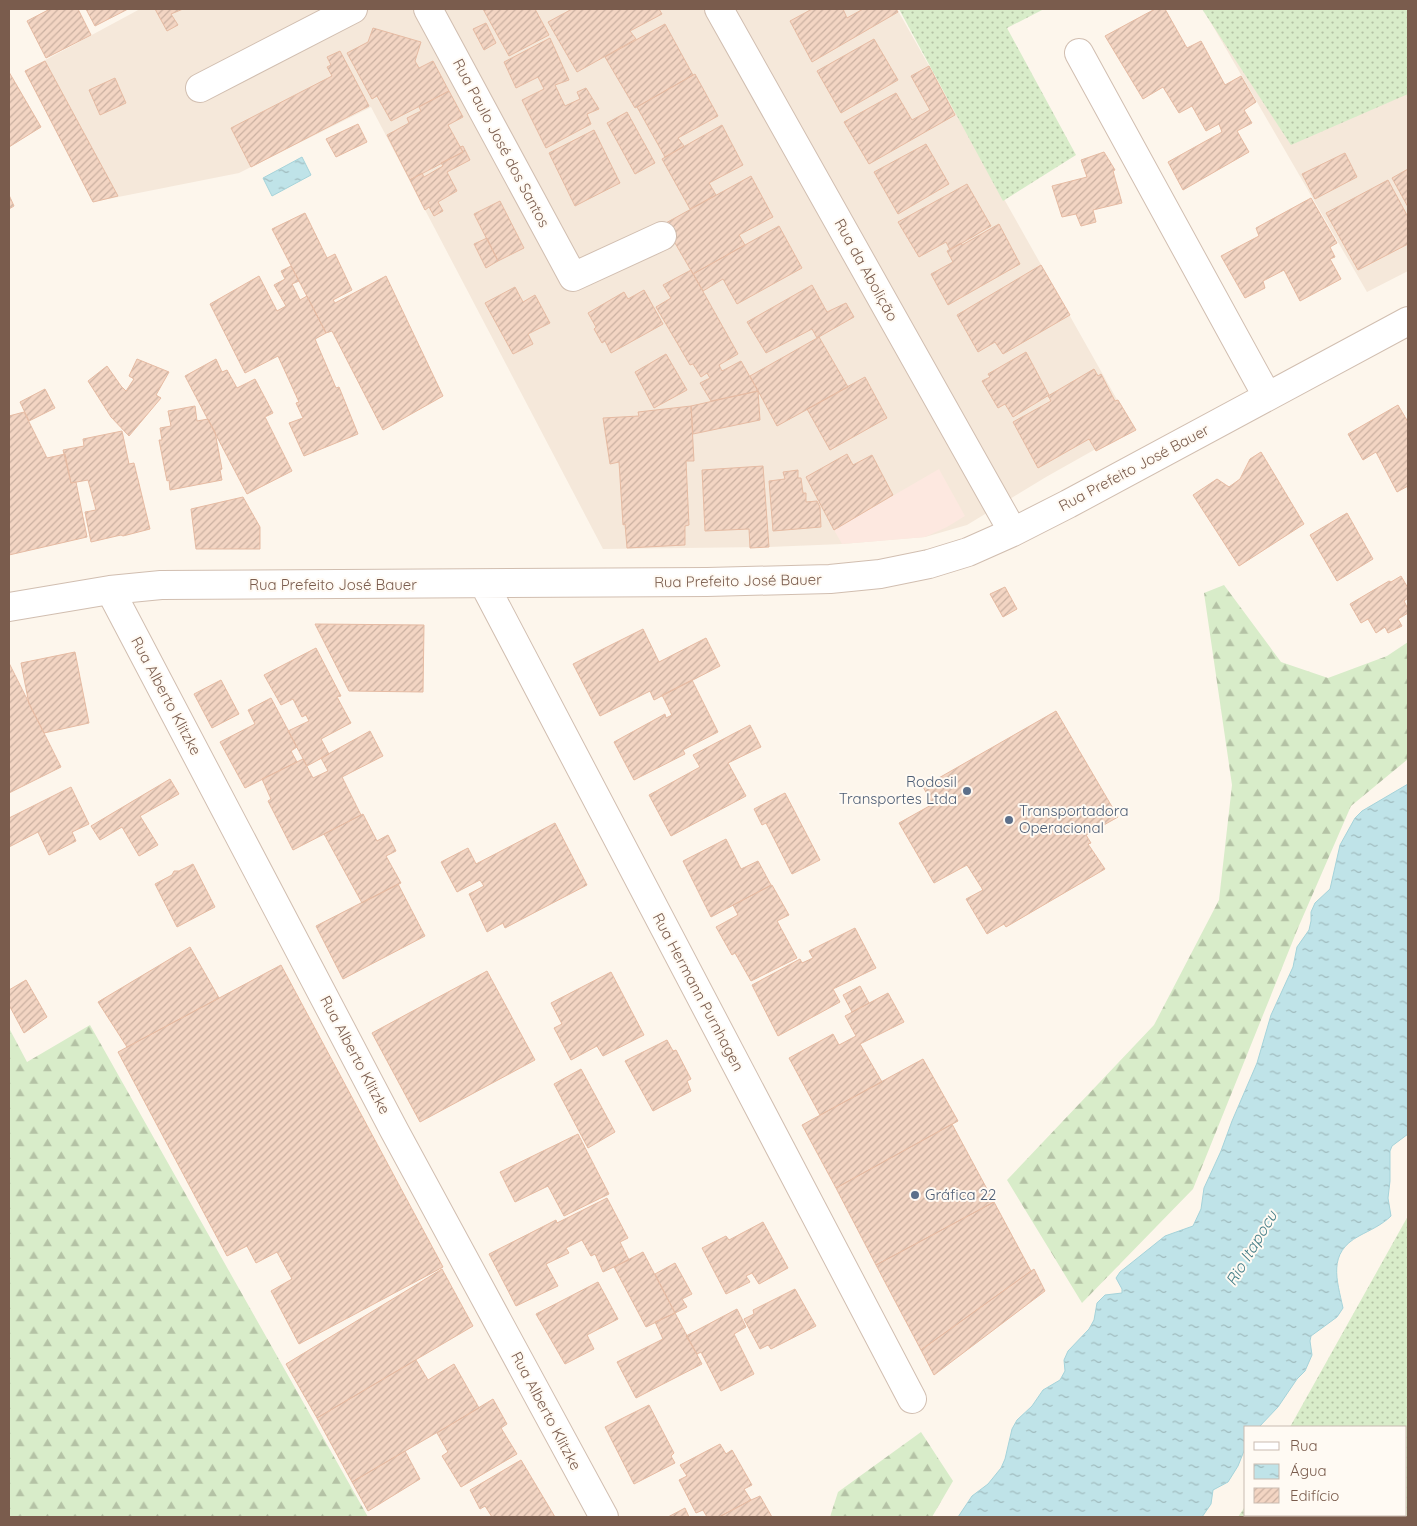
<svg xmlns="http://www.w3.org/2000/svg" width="1417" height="1526" viewBox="0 0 1417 1526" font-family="Quicksand,sans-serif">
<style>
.residential{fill:#f5e8da}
.commercial{fill:#fde8e0}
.grass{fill:url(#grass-dots)}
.forest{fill:url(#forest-firs)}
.water{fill:url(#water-ripples);stroke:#a5d3da}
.building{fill:url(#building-hatch);stroke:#e6bba3}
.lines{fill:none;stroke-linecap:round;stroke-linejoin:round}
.minor-casing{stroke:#d1beb0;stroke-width:30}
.minor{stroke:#fff;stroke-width:28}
.service-dot{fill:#5c6f8a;stroke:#fffaf3;stroke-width:2}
.labels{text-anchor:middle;stroke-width:4;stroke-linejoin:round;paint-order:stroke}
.street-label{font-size:15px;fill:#7a5c4d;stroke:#fffaf3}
.service-label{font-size:15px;fill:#4e5e75;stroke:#fffaf3;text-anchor:start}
.water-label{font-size:16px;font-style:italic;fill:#437c86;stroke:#fffaf3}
</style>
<defs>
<pattern id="grass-dots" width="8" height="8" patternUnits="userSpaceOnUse" patternTransform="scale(1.25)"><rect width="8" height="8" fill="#d8ecc9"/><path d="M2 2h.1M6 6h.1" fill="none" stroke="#b4c2a5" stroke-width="1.8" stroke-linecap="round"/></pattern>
<pattern id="forest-firs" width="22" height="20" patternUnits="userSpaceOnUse" patternTransform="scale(1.25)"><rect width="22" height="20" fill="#d8ecc9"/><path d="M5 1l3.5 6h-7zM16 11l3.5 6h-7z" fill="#b4c2a5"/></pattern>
<pattern id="water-ripples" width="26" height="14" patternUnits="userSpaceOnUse" patternTransform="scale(1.25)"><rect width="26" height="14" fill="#bfe3e8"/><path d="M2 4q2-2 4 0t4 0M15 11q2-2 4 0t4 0" fill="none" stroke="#a0bbbe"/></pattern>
<pattern id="building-hatch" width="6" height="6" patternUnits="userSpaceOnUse" patternTransform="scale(1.25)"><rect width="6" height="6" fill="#f3d5c3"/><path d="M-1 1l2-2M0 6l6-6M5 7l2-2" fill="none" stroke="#cab0a1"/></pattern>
</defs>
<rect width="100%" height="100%" fill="#fdf6ec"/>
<path class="residential" d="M140,9H897L1133,428L1046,477L967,525L925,537L842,544L769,547L603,549L371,107L239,173L93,202L25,71Z
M1203,9H1408V271L1367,292Z"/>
<path class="commercial" d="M939,469L965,516L947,527L925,537L842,544L834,530Z"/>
<path class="grass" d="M899,9H1044L1007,28L1076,155L1003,201Z
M1202,9H1408V94L1291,145Z
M1408,1216V1517H1238L1246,1505V1515H1406V1427H1290Z"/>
<path class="forest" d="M1224,585L1281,662L1328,678L1387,656L1408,642V759L1351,806L1298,928L1193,1189L1082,1303L1007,1180L1154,1025L1219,900L1232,785L1204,593Z
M90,1025L368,1517H9V1028L27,1062Z
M921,1432L953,1481L932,1517H830L838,1492Z"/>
<path class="water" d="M302,157L311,175L272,196L263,178Z
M1408,784V1134L1392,1146L1390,1151V1181L1388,1198L1391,1216C1382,1225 1370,1230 1359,1236C1327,1253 1337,1280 1343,1308L1337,1317L1311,1336L1310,1341L1312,1355L1305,1371L1297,1379L1278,1407L1259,1427H1246V1446L1238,1466L1228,1482L1213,1490L1211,1504L1202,1517H958L972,1496L988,1484L1001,1468L1005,1459L1012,1429L1017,1420L1032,1406L1043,1390L1060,1380L1065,1371L1064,1360L1068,1351L1089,1329L1094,1320L1097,1303L1105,1295L1122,1293V1289L1116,1278L1120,1272L1165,1236L1193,1226L1201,1209L1204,1188L1221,1151L1232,1121L1257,1063L1271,1015L1293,967L1297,947L1309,930L1311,921V912L1315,903L1330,889L1340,845L1355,818L1362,811Z"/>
<path class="building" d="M50,9H78L91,35L46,58L27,21Z
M86,9H128L95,26Z
M155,9H183L171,14L178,25L167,31Z
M483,9H535L549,35L509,56Z
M572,9H660H659L662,14L630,31L636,39L577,72L548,22Z
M812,9H843L847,18L863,9H896L898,12L812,62L790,21Z
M1155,9H1165L1187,48L1201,41L1225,85L1241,76L1256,102L1244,110L1252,123L1237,131L1249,152L1183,190L1168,162L1222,132L1219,124L1206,131L1192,106L1179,113L1163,87L1143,99L1105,36Z
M486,23L496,43L484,50L473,29Z
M665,24L693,75L635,108L605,57Z
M373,28L421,42L415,61L419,68L433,61L449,91L391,121L377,96L372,99L347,53L368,42Z
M550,38L569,80L555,85L565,106L580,99L577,92L586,88L599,109L587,114L591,124L546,148L522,100L544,89L538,77L516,88L504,62Z
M874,39L898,80L841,113L817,71Z
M340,51L369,106L251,167L231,128L332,76L327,67L331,65L327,57Z
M45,61L118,196L93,202L25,71Z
M929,66L955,115L869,164L844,122L896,93L912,120L930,110L911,76Z
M9,72L41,127L9,147Z
M695,74L718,116L678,138L684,146L665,157L637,107Z
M115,78L126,103L100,115L89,90Z
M449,91L463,117L448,125L463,152L410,180L387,135L409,123L407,118L421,111L419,107Z
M627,112L655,163L635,174L607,123Z
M358,124L367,142L336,157L326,139Z
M722,125L743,165L709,183L716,195L690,209L662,159Z
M594,130L620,183L575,206L549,153Z
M926,144L949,184L898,214L874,172Z
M463,146L470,160L447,172L457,191L438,202L443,211L434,216L429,207L425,210L410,180L422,173L424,177L443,166L441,163L463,152L460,147Z
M1104,152L1115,170L1113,171L1122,203L1093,210L1096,222L1081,226L1076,214L1062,217L1052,186L1087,177L1081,160Z
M1345,153L1357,177L1315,199L1302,174Z
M1408,169V207L1392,178Z
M751,176L773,217L739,235L745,245L693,274L664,224Z
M1388,180L1408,217V244L1358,270L1326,213Z
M967,184L991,226L950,250L946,242L919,257L898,222Z
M9,195L14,206L9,209Z
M1311,198L1337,243L1330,247L1335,257L1330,259L1341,279L1300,301L1284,270L1263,281L1265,288L1245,298L1221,256L1259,236L1256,228Z
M500,201L524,248L498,261L474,214Z
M305,213L327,258L335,254L352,290L333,300L335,303L386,276L443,396L383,430L332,331L326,333L272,229Z
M999,224L1020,264L948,305L931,274L953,262L947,251L961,243L962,245Z
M779,226L802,268L737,304L723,279L703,291L693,274Z
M487,238L498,261L486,268L474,244Z
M1041,265L1070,315L1003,354L995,342L978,352L957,315Z
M291,266L299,281L292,284L300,300L307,296L326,333L315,339L336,388L339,387L358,434L304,456L289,423L303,418L296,403L299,402L278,356L245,373L210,304L259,276L277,311L286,306L274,285L285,279L281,271Z
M691,270L738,354L719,365L722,371L741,361L758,391L711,401L700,383L710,378L707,373L701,377L693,364L690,365L656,307L671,298L663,285Z
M812,285L827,312L846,303L854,317L817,338L812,329L766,353L747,322Z
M515,287L523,302L535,295L550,323L528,334L533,344L513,354L485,303Z
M644,290L663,324L611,353L605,341L602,343L594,329L596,327L588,313L624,292L628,299Z
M819,337L848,387L777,426L750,376Z
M1026,352L1049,395L1013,417L1005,404L998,408L982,381L990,377L988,374Z
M666,354L687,390L654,408L635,372Z
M137,359L169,372L156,395L161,398L129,436L111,417L88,381L107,366L121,386L126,391L134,379L129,376Z
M216,359L222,372L227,370L237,388L255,379L273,413L265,417L292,471L247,494L185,376Z
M1094,369L1098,376L1101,374L1115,401L1118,400L1136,430L1096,451L1089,439L1038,468L1013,422L1051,401L1048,396Z
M865,377L887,418L830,450L807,409Z
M45,389L55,408L29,421L20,402Z
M758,391L760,420L693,434L691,406Z
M1398,405L1408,422V486L1397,492L1376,452L1363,460L1348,434Z
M195,406L197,421L208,419L215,432L222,469L220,470L222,480L170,490L169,480L167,481L159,440H162L160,428L171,426L168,411Z
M691,406L694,461H686L689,525L685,526V545L627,548L625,524L623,525L619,462L610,464L603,418L639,416L638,412Z
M24,412L47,458L65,454L71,483L76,482L87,537L9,555V416Z
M122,431L129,464L134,463L150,529L123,536L121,535L91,542L85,512L96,510L88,480L71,483L63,450L84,446L83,439Z
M1261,452L1304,524L1239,566L1193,495L1217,479L1229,487L1240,479L1250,459Z
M847,454L853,465L872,455L893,495L834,530L806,477Z
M763,466L769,547L750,548L749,529L705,531L702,470Z
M798,470V478H801L803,493H806V502L817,501L820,507L821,527L773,531L769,481L785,479L783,472Z
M243,497L260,527V549H196L191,509Z
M1347,513L1373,559L1337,581L1310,535Z
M1401,576L1408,588V598L1404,601L1408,609V613L1398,619L1402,626L1388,633L1385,627L1376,633L1368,619L1361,623L1350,604L1389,581L1391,582Z
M1005,587L1017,609L1003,617L990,594Z
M315,624L424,625L423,692L349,691Z
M643,629L659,662L706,638L720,666L654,700L650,691L600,716L573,664Z
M316,648L341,696L337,697L351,723L321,739L329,754L307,766L288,731L309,721L306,715L302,717L293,699L281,705L264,675Z
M75,652L89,723L44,733L29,704L21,663Z
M9,663L61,767L9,793Z
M221,680L239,714L212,728L194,694Z
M692,680L718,732L683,750L685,754L634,780L614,742L665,714L666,718L672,715L662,695Z
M271,698L297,747L291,751L297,762L245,788L220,742L255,724L248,710Z
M1056,711L1118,817L1086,835L1091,843L1088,844L1105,869L1006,927L1004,924L987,934L966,899L983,890L967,865L934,883L899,823L933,804L923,787Z
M750,725L761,747L728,763L746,796L671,836L649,795L700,767L693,755Z
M370,731L383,756L342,777L361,815L293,850L268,801L271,799L262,779L303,759L313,778L328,771L321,758Z
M170,779L179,794L140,816L158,845L139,856L122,827L100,840L91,826Z
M71,787L89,824L72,832L76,841L49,855L38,832L9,847V818Z
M785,793L820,860L792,874L766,823L762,825L754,809Z
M363,814L377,841L388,835L396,851L386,856L401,883L362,903L324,834Z
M555,823L587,885L505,928L503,923L487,932L469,894L484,886L480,880L457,892L441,862L468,848L476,864Z
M726,839L741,869L758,861L771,885L711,917L683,861Z
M193,864L215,907L177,927L155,884L172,875L174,871H179Z
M398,884L425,936L343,979L316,926Z
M772,885L789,915L777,921L797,958L751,981L735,953L732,955L716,927L738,915L733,905Z
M855,928L876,968L833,989L840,1002L778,1036L752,985L800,959L802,963L813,958L809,951Z
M190,947L219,998L127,1047L98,1002Z
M281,965L443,1267L299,1344L271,1291L292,1279L277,1252L256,1263L247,1246L227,1256L118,1052Z
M487,971L535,1060L420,1122L372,1033Z
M611,972L644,1035L603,1056L597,1046L571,1060L554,1028L562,1024L551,1003Z
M26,980L47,1017L24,1033L9,1005V990Z
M860,986L869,1003L852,1012L843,995Z
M888,993L904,1022L860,1044L882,1082L820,1115L789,1058L833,1034L839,1045L856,1036L845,1016Z
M667,1040L673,1051L676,1050L691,1079L687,1081L691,1091L653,1111L625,1061Z
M923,1059L958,1121L836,1188L802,1125Z
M581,1069L615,1132L588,1148L554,1084Z
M952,1124L994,1202L876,1265L836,1188Z
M578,1134L609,1194L564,1216L548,1186L515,1202L500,1172Z
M607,1198L628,1238L620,1242L629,1260L603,1272L595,1254L591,1256L582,1240L566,1248L569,1253L546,1264L558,1286L516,1306L489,1254L556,1220L557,1223Z
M994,1202L1031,1271L921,1350L876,1265Z
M763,1222L788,1268L759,1284L752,1273L746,1276L750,1282L726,1294L702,1248L726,1236L729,1240Z
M643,1252L675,1313L646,1327L614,1267Z
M675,1263L692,1294L682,1299L687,1307L675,1313L655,1274Z
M442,1269L473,1326L317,1418L286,1364Z
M1034,1269L1045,1291L934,1375L921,1350Z
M598,1282L618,1319L587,1335L594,1349L565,1364L536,1314Z
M795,1289L816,1326L771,1349L768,1345L760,1349L744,1319L754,1314L753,1310Z
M737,1309L746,1327L734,1334L754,1374L721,1391L701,1352L697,1354L686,1336Z
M675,1313L702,1364L636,1398L617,1362L663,1339L655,1322Z
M416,1360L428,1380L454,1364L479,1408L352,1482L317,1418Z
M493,1399L507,1424L501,1428L517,1454L461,1487L442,1456L448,1452L437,1433Z
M649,1405L674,1453L671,1456L675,1463L634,1484L605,1427Z
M720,1444L726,1454L732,1450L752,1485L744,1489L751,1500L719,1517H707L703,1510L696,1513L679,1480L687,1476L680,1465Z
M405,1451L420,1479L368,1511L352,1482Z
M521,1460L555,1517H492L485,1506L480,1509L470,1490Z
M760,1496L772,1517H719L751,1500Z
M685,1508L689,1517H668Z"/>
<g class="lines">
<g class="minor-casing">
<path id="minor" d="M428,9L573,277L662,236
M719,9L1013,532
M1079,53L1267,396
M200,88L353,9
M484,584L912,1399
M110,590L394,1130L604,1517
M9,607L110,590L161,585L707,582L830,579L880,574L929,564L968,552L1013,532L1068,504L1408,321"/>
</g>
<use href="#minor" class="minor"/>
</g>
<g class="service-dot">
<circle cx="967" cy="791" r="5"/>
<circle cx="1009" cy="820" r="5"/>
<circle cx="915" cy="1195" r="5"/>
</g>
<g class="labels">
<g class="street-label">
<text transform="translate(501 143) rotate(62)" y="5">Rua Paulo José dos Santos</text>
<text transform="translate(866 270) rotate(61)" y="5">Rua da Abolição</text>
<text transform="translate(1134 468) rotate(-28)" y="5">Rua Prefeito José Bauer</text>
<text transform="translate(738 581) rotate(-1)" y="5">Rua Prefeito José Bauer</text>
<text x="333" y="590">Rua Prefeito José Bauer</text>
<text transform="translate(166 696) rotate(62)" y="5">Rua Alberto Klitzke</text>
<text transform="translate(698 992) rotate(62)" y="5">Rua Hermann Purnhagen</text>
<text transform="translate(355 1055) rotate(62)" y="5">Rua Alberto Klitzke</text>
<text transform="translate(546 1411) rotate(62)" y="5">Rua Alberto Klitzke</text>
</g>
<g class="service-label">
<text x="957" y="787" text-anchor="end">Rodosil<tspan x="957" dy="17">Transportes Ltda</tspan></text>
<text x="1019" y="816">Transportadora<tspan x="1019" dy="17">Operacional</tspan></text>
<text x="925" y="1200">Gráfica 22</text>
</g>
<g class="water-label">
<text transform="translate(1251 1248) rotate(-59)" y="6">Rio Itapocu</text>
</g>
</g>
<rect width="1417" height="1526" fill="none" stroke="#7a5c4d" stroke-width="20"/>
<rect x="1244" y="1426" width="162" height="90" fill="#fffaf3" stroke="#cabbb1"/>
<rect x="1254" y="1442" width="25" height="8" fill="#ffffff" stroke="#cabbb1"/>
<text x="1290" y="1451" font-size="15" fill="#7a5c4d">Rua</text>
<rect x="1254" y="1464" width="25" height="15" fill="url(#water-ripples)" stroke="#cabbb1"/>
<text x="1290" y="1476" font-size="15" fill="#7a5c4d">Água</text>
<rect x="1254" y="1488" width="25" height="15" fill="url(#building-hatch)" stroke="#cabbb1"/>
<text x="1290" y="1501" font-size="15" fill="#7a5c4d">Edifício</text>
</svg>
